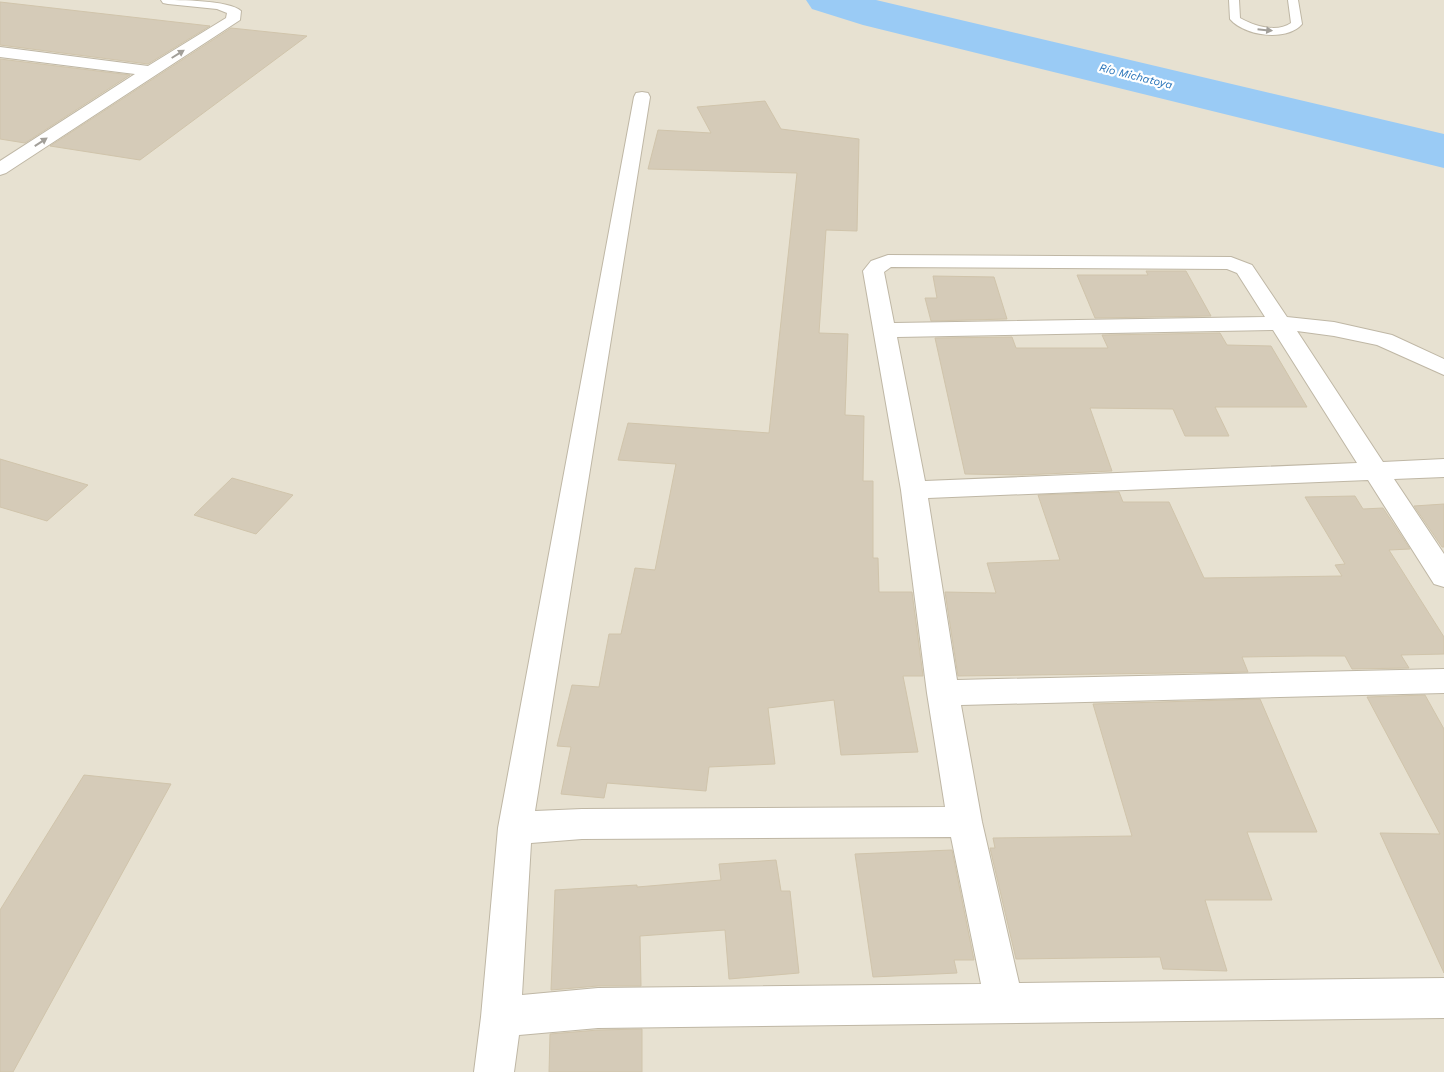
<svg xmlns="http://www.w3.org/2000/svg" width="1444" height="1072" viewBox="0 0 1444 1072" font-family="'Work Sans',sans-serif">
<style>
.residential{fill:#e7e1d1}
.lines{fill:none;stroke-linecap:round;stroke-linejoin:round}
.river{fill:#9acbf5;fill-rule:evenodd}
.building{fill:#d5cbb8;stroke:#d0c4ab}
.service-casing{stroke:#bfb7a5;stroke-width:2}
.minor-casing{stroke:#bfb7a5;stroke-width:2}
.service{fill:#fff;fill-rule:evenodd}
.minor{fill:#fff;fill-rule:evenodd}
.oneway{fill:#a29f99}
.labels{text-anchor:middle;stroke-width:4.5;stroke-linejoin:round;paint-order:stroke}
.far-water-label{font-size:11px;font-style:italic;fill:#2572b8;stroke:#fff}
</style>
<rect width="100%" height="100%" fill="#f3efe3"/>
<path class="residential" d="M0,0H1444V1072H0Z"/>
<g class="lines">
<path class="river" d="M806,0H876L1444,134V168L863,25L812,9Z"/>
</g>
<path class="building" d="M0,2L210,26L148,64L0,45Z
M231,28L307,36L140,160L50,146Z
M0,59L130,75L25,143L0,139Z
M765,101L781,129L859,139L857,231L826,230L819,333L848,334L845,415L864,416L863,481H873V558H878L879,592H912L923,676H903L918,752L841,755L834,700L768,708L775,764L709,767L706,791L607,783L604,798L561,794L571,747L557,746L572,685L599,687L609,634H621L635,568L655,570L676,464L618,460L628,423L769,433L797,173L648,169L658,130L711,133L697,107Z
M1146,271H1186L1211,316L1095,318L1077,275H1148Z
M933,276L994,277L1007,319L931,321L925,298H937Z
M1220,333L1227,345L1271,346L1307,407H1215L1229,436H1185L1173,409L1090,408L1112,471L1022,475L965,474L935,338L1012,337L1016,348H1108L1102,335Z
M0,459L88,485L47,521L0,507Z
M232,478L293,495L256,534L194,515Z
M1119,492L1123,502H1169L1204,578L1342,576L1335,565L1345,564L1305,497L1355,496L1363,509L1383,508L1410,549L1389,550L1444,637V654L1401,655L1409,668L1352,669L1345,656H1308L1242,657L1248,672L958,676L945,592L996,593L987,563L1060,560L1038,495Z
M1444,504V547H1442L1414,506Z
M1425,695L1444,729V973L1380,833L1440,834L1367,697Z
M1260,699L1317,832H1247L1272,900H1205L1227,971L1163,969L1160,957L1016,959L990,848H995L993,838L1132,836L1093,704Z
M84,775L171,784L13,1072H0V910Z
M952,850L974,960H954L957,973L873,977L855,854Z
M776,860L781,891H790L799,973L729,979L725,930L681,933L640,936L641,986H598L551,990L555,890L637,885V887L721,880L719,864Z
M642,1029V1072H549L550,1034L598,1030Z"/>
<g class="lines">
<g class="service-casing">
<path id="service" d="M1229,0H1239L1240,18C1254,26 1277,33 1291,23L1288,0H1298L1302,24C1287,42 1244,36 1230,19Z"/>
</g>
<g class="minor-casing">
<path id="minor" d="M161,0C180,0 229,0 241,11L240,20L6,173L0,175V161L135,74L0,57V47L148,66L226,18L227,13L217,9L168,4L163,3Z
M642,92L648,93L650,97L535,811L582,809L945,807L927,693L901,490L863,271L871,261L888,255L1231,257L1252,265L1287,317L1334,322L1392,335L1444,359V375L1377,345L1334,336L1297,331L1383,462L1444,459V477L1394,479L1444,554V587L1434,584L1368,480L928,498L957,680L1444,669V693L961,705L982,822L1019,983L1444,978V1018L598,1028L519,1035L514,1072H474L481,1017L498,828L634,97L636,93ZM891,267L1227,269L1237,273L1265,317L894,323L884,272ZM1273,330L1357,463L925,481L897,337ZM951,837L981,984L598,988L522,995L531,843L582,839Z"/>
</g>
<use href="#service" class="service"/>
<use href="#minor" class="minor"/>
</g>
<defs><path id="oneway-solid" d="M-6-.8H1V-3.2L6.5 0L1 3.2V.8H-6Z" transform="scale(1.25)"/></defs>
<g class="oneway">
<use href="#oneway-solid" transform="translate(1265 30) rotate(6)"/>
<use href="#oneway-solid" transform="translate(178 54) rotate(-32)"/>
<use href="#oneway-solid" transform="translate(41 142) rotate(-33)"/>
</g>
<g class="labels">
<g class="far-water-label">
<text transform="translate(1136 76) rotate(14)" y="4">Río Michatoya</text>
</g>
</g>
</svg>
